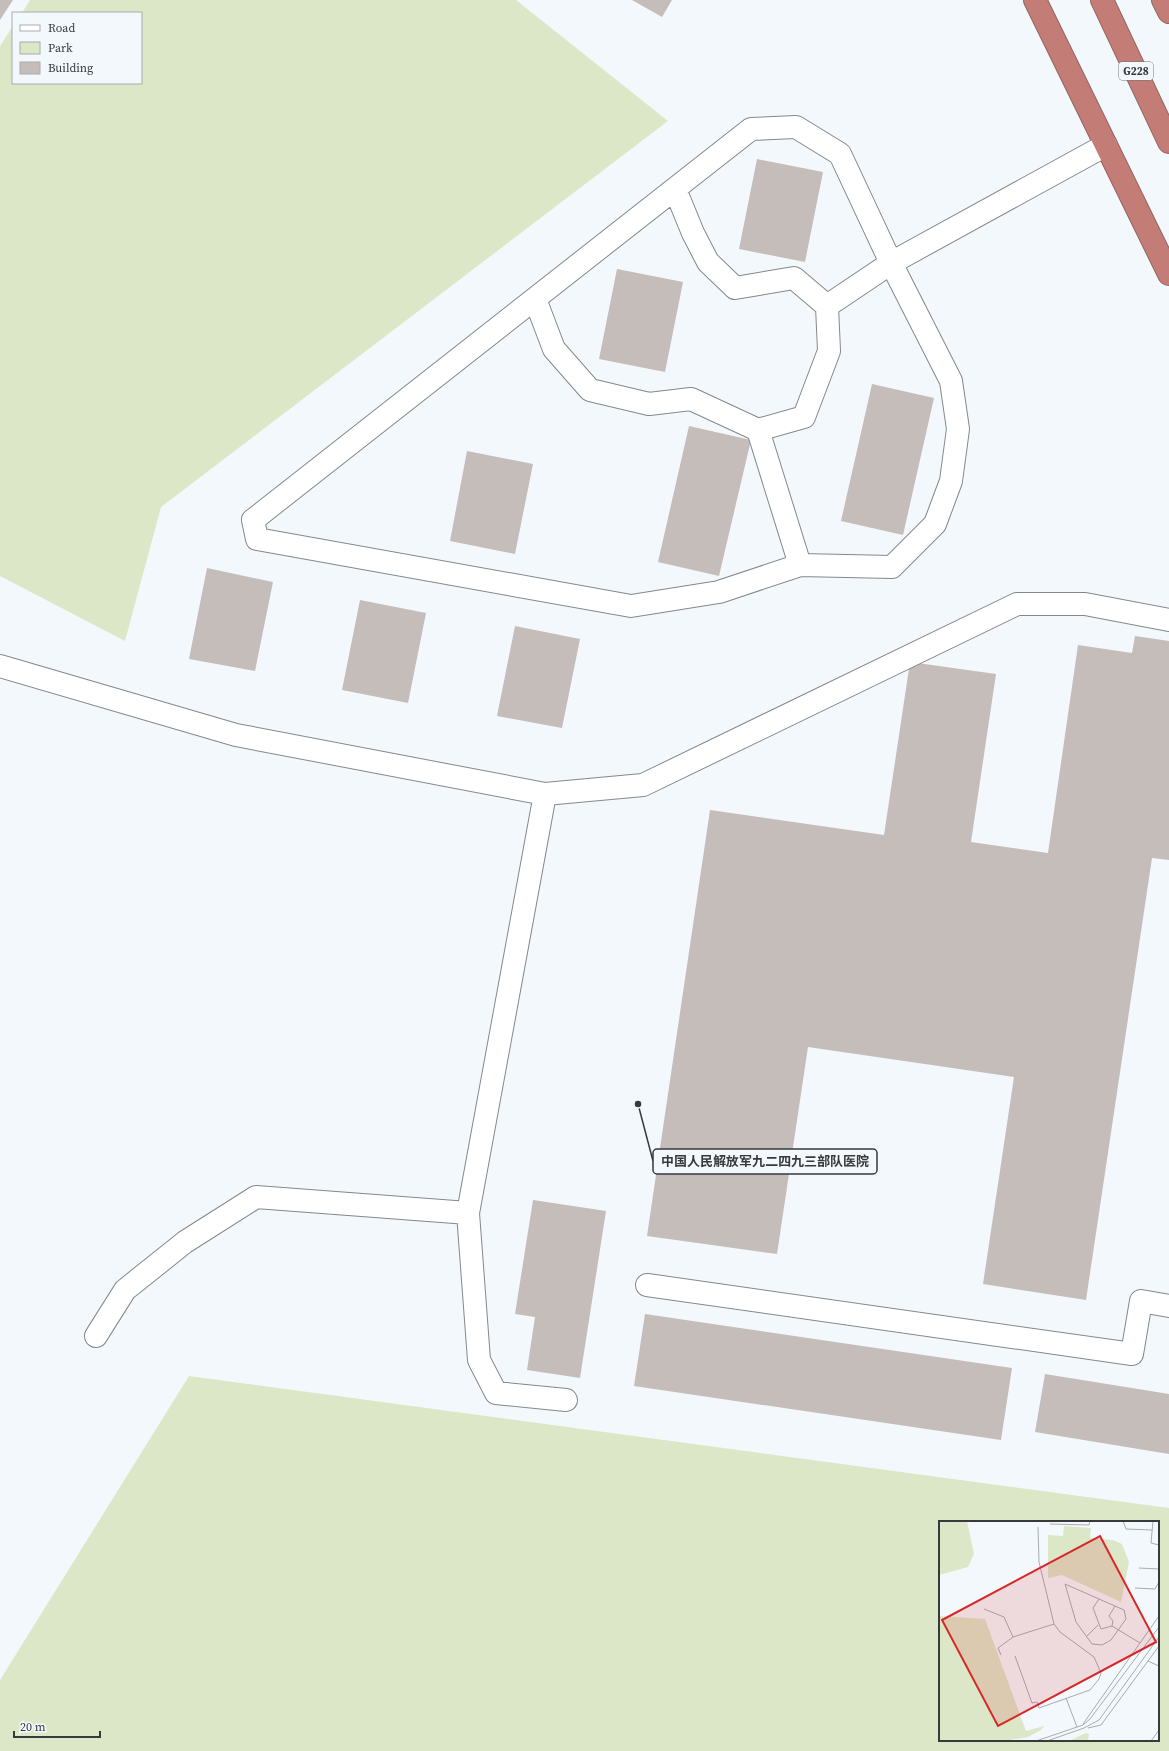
<svg xmlns="http://www.w3.org/2000/svg" width="1169" height="1751" viewBox="0 0 1169 1751" font-family="'Source Serif 4','Noto Sans SC',serif">
<style>
.green{fill:#dce7c7;fill-rule:evenodd}
.building{fill:#c4bdb9}
.lines{fill:none;stroke-linecap:round;stroke-linejoin:round}
.minor-casing{stroke:#84888d;stroke-width:24}
.highway-casing{stroke:#936562;stroke-width:24}
.minor{stroke:#fff;stroke-width:22}
.highway{stroke:#c47c77;stroke-width:22}
.labels{text-anchor:middle;stroke-width:3;stroke-linejoin:round;paint-order:stroke}
.shield{fill:#f3f8fd;stroke:#6f7275;stroke-width:1}
.shield-label{font-size:11px;font-weight:bold;fill:#37393b}
.inset-road{fill:none;stroke:#a8acaf;stroke-width:1}
.view{fill:#d62828;fill-opacity:0.15;stroke:#d62828;stroke-width:2}
.inset-edge{fill:none;stroke:#37393b;stroke-width:2}
.leader{fill:none;stroke:#37393b;stroke-width:1.5}
.callout-dot{fill:#37393b;stroke:#f3f8fd;stroke-width:1.5}
.callout{fill:#f3f8fd;stroke:#37393b;stroke-width:1.5}
.callout-label{font-size:13px;text-anchor:middle;font-weight:bold;fill:#37393b}
</style>
<rect width="100%" height="100%" fill="#f3f8fd"/>
<path class="green" d="M30,0H516L668,121L161,507L125,641L0,576V46L13,26V83H141V13H22Z
M189,1376L1169,1508V1751H0V1680ZM940,1522H1158V1740H940Z"/>
<path class="building" d="M0,0H13L0,20Z
M632,0H672L662,17Z
M757,159L823,172L805,262L739,249Z
M617,269L683,282L665,372L599,359Z
M872,384L934,398L903,535L841,521Z
M689,426L751,440L719,576L658,562Z
M467,451L533,464L515,554L450,541Z
M207,568L273,582L255,671L189,659Z
M360,600L426,613L408,703L342,690Z
M515,626L580,639L562,728L497,716Z
M1135,636L1169,641V860L1152,858L1086,1300L983,1284L1014,1077L808,1047L777,1254L647,1236L710,810L884,835L910,662L996,674L971,842L1048,853L1078,645L1132,653Z
M533,1200L606,1211L580,1378L527,1370L535,1317L515,1314Z
M645,1314L1012,1368L1001,1440L634,1386Z
M1045,1374L1169,1394V1454L1035,1432Z"/>
<g class="lines">
<g class="minor-casing">
<path id="minor" d="M796,127L840,154L891,263L951,381L958,429L951,481L935,524L892,567L800,565L719,592L631,606L257,539L253,520L751,129Z
M535,299L554,349L590,390L649,404L691,399L758,430L804,417L829,351L827,306L794,278L735,288L708,262L693,233L675,189
M827,306L891,263L1106,145
M758,430L800,565
M0,666L236,735L545,794L643,785L1017,604H1085L1169,620
M545,794L468,1213L479,1360L496,1393L566,1400
M647,1285L1132,1354L1141,1301L1169,1306
M96,1336L125,1290L185,1242L256,1197L468,1213"/>
</g>
<g class="highway-casing">
<path id="highway" d="M1035,0L1169,274
M1102,0L1169,142
M1163,0L1169,12"/>
</g>
<use href="#minor" class="minor"/>
<use href="#highway" class="highway"/>
</g>
<g class="labels">
<rect class="shield" x="1119" y="62" width="34" height="18" rx="3"/>
<g class="shield-label">
<text x="1136" y="75">G228</text>
</g>
</g>
<g transform="translate(939 1521)">
<rect width="220" height="220" fill="#f3f8fd"/>
<path d="M0,0H28L35,33L29,46L0,54ZM125,5L152,7L151,17L174,19L183,23L190,41L182,81L123,54L109,57V14L124,15ZM0,95L46,98L87,210L105,205L102,209L89,216L64,220H0ZM147,212L150,213L149,219H132Z" fill="#dce7c7"/>
<path class="inset-road" d="M184,0L187,8L213,9M214,0L212,22L220,24M111,3L150,4L151,0M200,47L220,48M126,63L185,89L187,98L172,119L163,124L153,123L137,101ZM196,67L216,68L220,61M160,78L154,87L162,108L173,105L174,100L170,95L176,85M45,88L65,96L74,116M173,105L201,122M148,115L159,104M62,134L59,127L74,116L115,103M76,135L93,182L98,181L100,187L151,169L160,158L162,152L155,136L121,111L115,103L100,41L99,6M209,140L220,145M127,177L138,206M144,203L220,95M149,207L162,204L220,125M97,220L144,204L151,198L220,106M108,220L145,207L160,199L220,116M212,220L220,209"/>
<path class="view" d="M161,15L217,121L59,205L3,99Z"/>
<rect width="220" height="220" class="inset-edge"/>
</g>
<path class="leader" d="M638 1104L653 1161"/>
<circle class="callout-dot" cx="638" cy="1104" r="4"/>
<rect class="callout" x="653" y="1149" width="224" height="25" rx="4"/>
<g class="callout-label">
<text x="765" y="1166">中国人民解放军九二四九三部队医院</text>
</g>
<rect x="12" y="12" width="130" height="72" fill="#f3f8fd" stroke="#a8acaf"/>
<rect x="20" y="25" width="20" height="6" fill="#ffffff" stroke="#a8acaf"/>
<text x="48" y="32" font-size="12" fill="#37393b">Road</text>
<rect x="20" y="42" width="20" height="12" fill="#dce7c7" stroke="#a8acaf"/>
<text x="48" y="52" font-size="12" fill="#37393b">Park</text>
<rect x="20" y="62" width="20" height="12" fill="#c4bdb9" stroke="#a8acaf"/>
<text x="48" y="72" font-size="12" fill="#37393b">Building</text>
<path d="M14 1731v6h86v-6" fill="none" stroke="#37393b" stroke-width="2"/>
<text x="20" y="1731" font-size="12" fill="#37393b" stroke="#f3f8fd" stroke-width="3" paint-order="stroke">20 m</text>
</svg>
